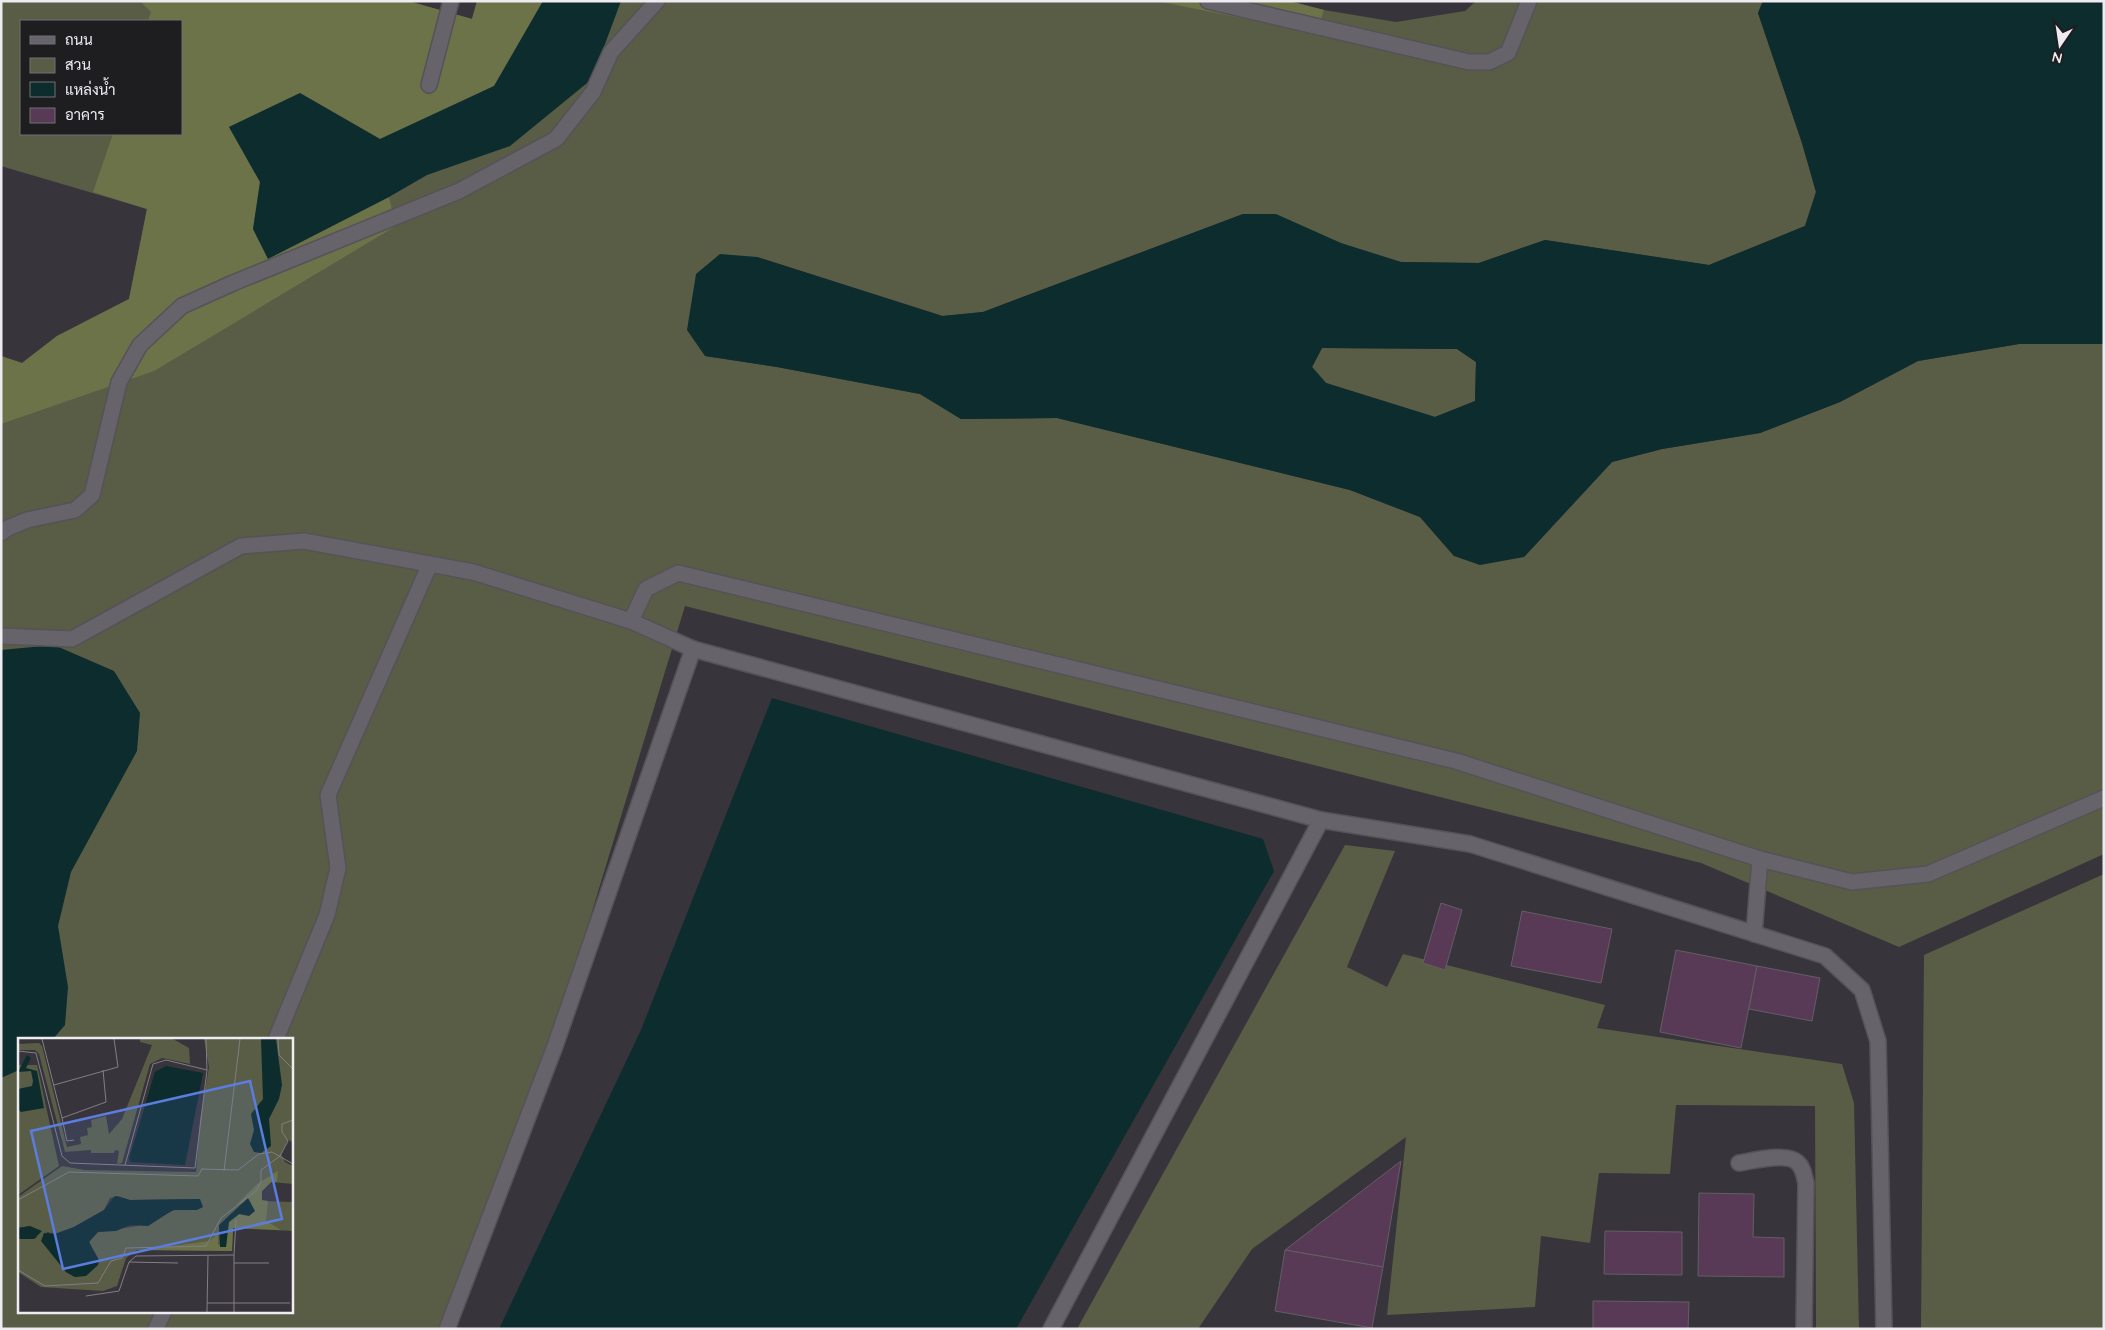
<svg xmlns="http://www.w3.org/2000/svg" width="2105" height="1330" viewBox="0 0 2105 1330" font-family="Quicksand,Sarabun,sans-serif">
  <rect width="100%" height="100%" fill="#38343b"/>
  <g fill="#595d45" fill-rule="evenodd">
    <path d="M1,1h407l64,18 5,-18h812l35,9 72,12 69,-11 11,-10h287l-5,12 44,130 14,49 -11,34 -96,39 -164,-25 -66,23 -78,-1 -158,-48 -260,98 -40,4 -186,-59 -52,99 72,11 143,27 41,25 96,-1 293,72 70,27 34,39 70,1 88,-95 50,-13 98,-16 80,-31 78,-41 101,-17h85v510l-205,93 -198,-84 -1016,-257 -144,473 -102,250h-438v-973l21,7 35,-27 72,-37 18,-90 -146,-43zM21,21h160v113h-160zM19,1039h272v272h-272z"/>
    <path d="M1322,348l135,1 19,13 -1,39 -40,16 -109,-34 -14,-16z"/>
    <path d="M1345,845l50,6 -48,116 40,20 16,-33 202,51 -8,23 245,36 12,39 5,226h-43l-1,-223 -139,-1 -6,69 -71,-1 -9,70 -49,-7 -6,71 -148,8 19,-178 -154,112 -54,80h-121z"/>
    <path d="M2104,874v455h-183l3,-374z"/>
  </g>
  <g fill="#6d7349">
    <path d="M140,1h268l64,18 5,-18h66l-49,85 -114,53 -80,-46 -71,34 31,55 -7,47 15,29 121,-61 7,29 -242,145 -153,53v-68l21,7 35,-27 72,-37 18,-90 -54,-17 20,-58h68v-113h-33l3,-9z"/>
    <path d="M1157,1h132l35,9 -8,23z"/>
  </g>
  <g fill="#0c2c2e" fill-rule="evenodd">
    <path d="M543,1h78l-29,78 -82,67 -83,29 -38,22 -121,62 -15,-30 7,-47 -31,-55 71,-34 80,46 114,-53z"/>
    <path d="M1763,1h341v343h-85l-101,17 -78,41 -80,31 -98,16 -50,13 -88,95 -44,8 -26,-9 -34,-39 -70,-27 -293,-72 -96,1 -41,-25 -143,-27 -72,-11 -18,-26 9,-56 24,-20 37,3 185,59 41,-4 260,-98h33l65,29 60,19 78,1 66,-23 164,25 96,-39 11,-34 -14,-49 -44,-130zM1322,348l135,1 19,13 -1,39 -40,16 -109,-34 -14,-16z"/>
    <path d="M54,645l60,26 26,42 -3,38 -66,121 -13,54 10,61 -3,38 -12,14h-34v31l-18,8v-428z"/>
    <path d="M772,698l491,141 11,32 -258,458h-517l142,-299z"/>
  </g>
  <g fill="#583a57" stroke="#645e64">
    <path d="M1441,903l21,7 -17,60 -22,-7z"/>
    <path d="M1522,911l90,18 -11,54 -90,-17z"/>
    <path d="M1676,950l81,16 -16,82 -81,-16z"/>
    <path d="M1757,966l63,12 -8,43 -63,-12z"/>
    <path d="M1401,1161l-18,106 -98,-17z"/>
    <path d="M1699,1193l55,1 -1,43 31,1v39l-86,-1z"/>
    <path d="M1605,1231l77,1v43l-78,-1z"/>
    <path d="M1285,1250l98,17 -11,61 -97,-17z"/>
    <path d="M1593,1301l96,1 -1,27h-95z"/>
  </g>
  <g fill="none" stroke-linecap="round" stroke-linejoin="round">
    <g stroke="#555258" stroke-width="18">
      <g id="service">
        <path d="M1208,1l261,61h20l19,-9 21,-52"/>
        <path d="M429,85l22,-84"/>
        <path d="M1,533l7,-5 19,-8 48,-10 17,-15 27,-113 21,-37 42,-39 51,-23 226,-92 97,-52 37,-47 18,-40 46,-51"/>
        <path d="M631,621l15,-32 32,-16 778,188 304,98 92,23 76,-8 176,-76"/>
        <path d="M1,636l71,3 169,-93 63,-5 169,31 158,49 62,28"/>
        <path d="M1754,934l6,-75"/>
        <path d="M276,1039l51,-124 11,-47 -10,-73 102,-231"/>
        <path d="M156,1329l8,-18"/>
        <path d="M447,1329l108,-283 138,-397 628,171 -270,509"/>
      </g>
    </g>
    <g stroke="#555258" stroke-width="18">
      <g id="minor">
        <path d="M1321,820l149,24 355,112 37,34 16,51 6,288"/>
        <path d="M1739,1163c13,-2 47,-11 58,-1 6,5 7,13 9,21l-2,146"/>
      </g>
    </g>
    <use href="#service" stroke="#66636a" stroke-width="15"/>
    <use href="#minor" stroke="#66636a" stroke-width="15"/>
  </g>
  <g transform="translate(18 1038)">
    <rect width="275" height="275" fill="#38343b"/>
    <path d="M122,1h33l16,9 1,16 -28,-6 -12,6 -28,99 -5,1 2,-13 -4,-1 -1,3h-23v-3l-26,2 -26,-98 -4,-4h-17v-6l21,-1 3,3 25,101 14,-3 -1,-7 8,-2 -1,-7 5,-1 -1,-7 15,-4 3,18 13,-15 30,-74 -12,-3zM186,1h89v103l-5,-2 -7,14 4,8 8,4v18l-22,-2 -9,9v10l31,1v29l-60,-3 -1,23 -95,-1 -11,8 -9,28 -14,5 -62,-4 -23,-15v-33l19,-1 -7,-12 -12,2v-31l44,-31 23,4 111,2 4,-52 9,-53zM100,158l12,4 70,-1 -3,11 -20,-1 -40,17 -39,6 -9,7 2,8 -16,30 -9,-5 -22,-29 3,-11 8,2 19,-7 30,-17 6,-12zM0,27h19l22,101 -41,29z" fill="#595d45" fill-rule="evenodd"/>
    <path d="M260,133l-1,11h-6l-9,9v9l6,1 -2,20 15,9 -48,-2 -1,23 -88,-1 65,-9 9,-7v11l9,-2 -2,-9 4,-12 22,-16 -1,-5 -14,4 21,-21z" fill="#6d7349"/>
    <path d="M243,1h15l6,46 -3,14 -10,20 2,27 -10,7 -7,-1 -4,-8 4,-14 -3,-16 12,-15zM9,17l4,3 -5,10 11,3 7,37 -23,4 -3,-3v-20l14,-3 1,-5 -2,-10 -13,1zM148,28l37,7 -18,92 -54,-3 -2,-3 26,-87zM97,158l15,4 70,-1 3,8 -6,3h-24l-25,16 -18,-1 -14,6 -18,1 -9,10 10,18 -1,5 -12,11 -11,1 -9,-5 -25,-31 3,-8 11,1 19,-7 30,-17zM230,160l7,13 -6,5 -10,-2 -10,8 -3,25h-6l-1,-22zM12,188l12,5 -8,8h-16v-11z" fill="#0c2c2e"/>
    <path fill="none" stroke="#817e84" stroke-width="1" d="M24,1l20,79 44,-16 -3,-32M188,1l1,31M260,1l1,16 14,14M0,13l18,2 26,103 8,7 125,5 12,-98 -41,-10 -13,4 -28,101M36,47l64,-18 -4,-28M44,80l5,23 7,-1M183,131l37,1 21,-16 13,-2 21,12M206,133l16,-132M0,162l51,-28 129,4 4,-7M216,217l2,-35M111,224l49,1M216,225h35M0,232l27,16 53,-3 13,-22 11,-3 4,-10 80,-2 15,-28 35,-27 5,-9v-12l19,-14 8,-15 -6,-9v-8l11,-4M68,258l33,-5 10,-29 7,-6 98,-1v57M189,265h83M189,274l1,-57"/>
    <path fill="#5c7de0" fill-opacity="0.15" stroke="#5c7de0" stroke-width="2.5" d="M232,43l32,138 -219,50 -32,-138z"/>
    <rect width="275" height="275" fill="none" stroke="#eeecf1" stroke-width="2.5"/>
  </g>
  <rect width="2105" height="1330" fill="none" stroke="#eeecf1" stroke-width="5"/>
  <rect x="20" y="20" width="162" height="115" fill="#1e1d20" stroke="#717074"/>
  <rect x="30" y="36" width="25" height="8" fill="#66636a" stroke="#717074"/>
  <text x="65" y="45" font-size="15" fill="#eeecf1">ถนน</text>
  <rect x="30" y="58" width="25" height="15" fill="#595d45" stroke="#717074"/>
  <text x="65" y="70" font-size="15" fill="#eeecf1">สวน</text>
  <rect x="30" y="82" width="25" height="15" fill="#0c2c2e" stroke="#717074"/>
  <text x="65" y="95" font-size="15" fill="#eeecf1">แหล่งน้ำ</text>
  <rect x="30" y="108" width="25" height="15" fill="#583a57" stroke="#717074"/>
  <text x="65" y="120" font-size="15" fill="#eeecf1">อาคาร</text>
  <g transform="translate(2060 45) rotate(193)" stroke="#1e1d20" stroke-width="4" paint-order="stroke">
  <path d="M0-4L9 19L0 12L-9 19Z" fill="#eeecf1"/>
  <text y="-8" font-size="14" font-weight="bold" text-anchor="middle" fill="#eeecf1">N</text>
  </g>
</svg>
